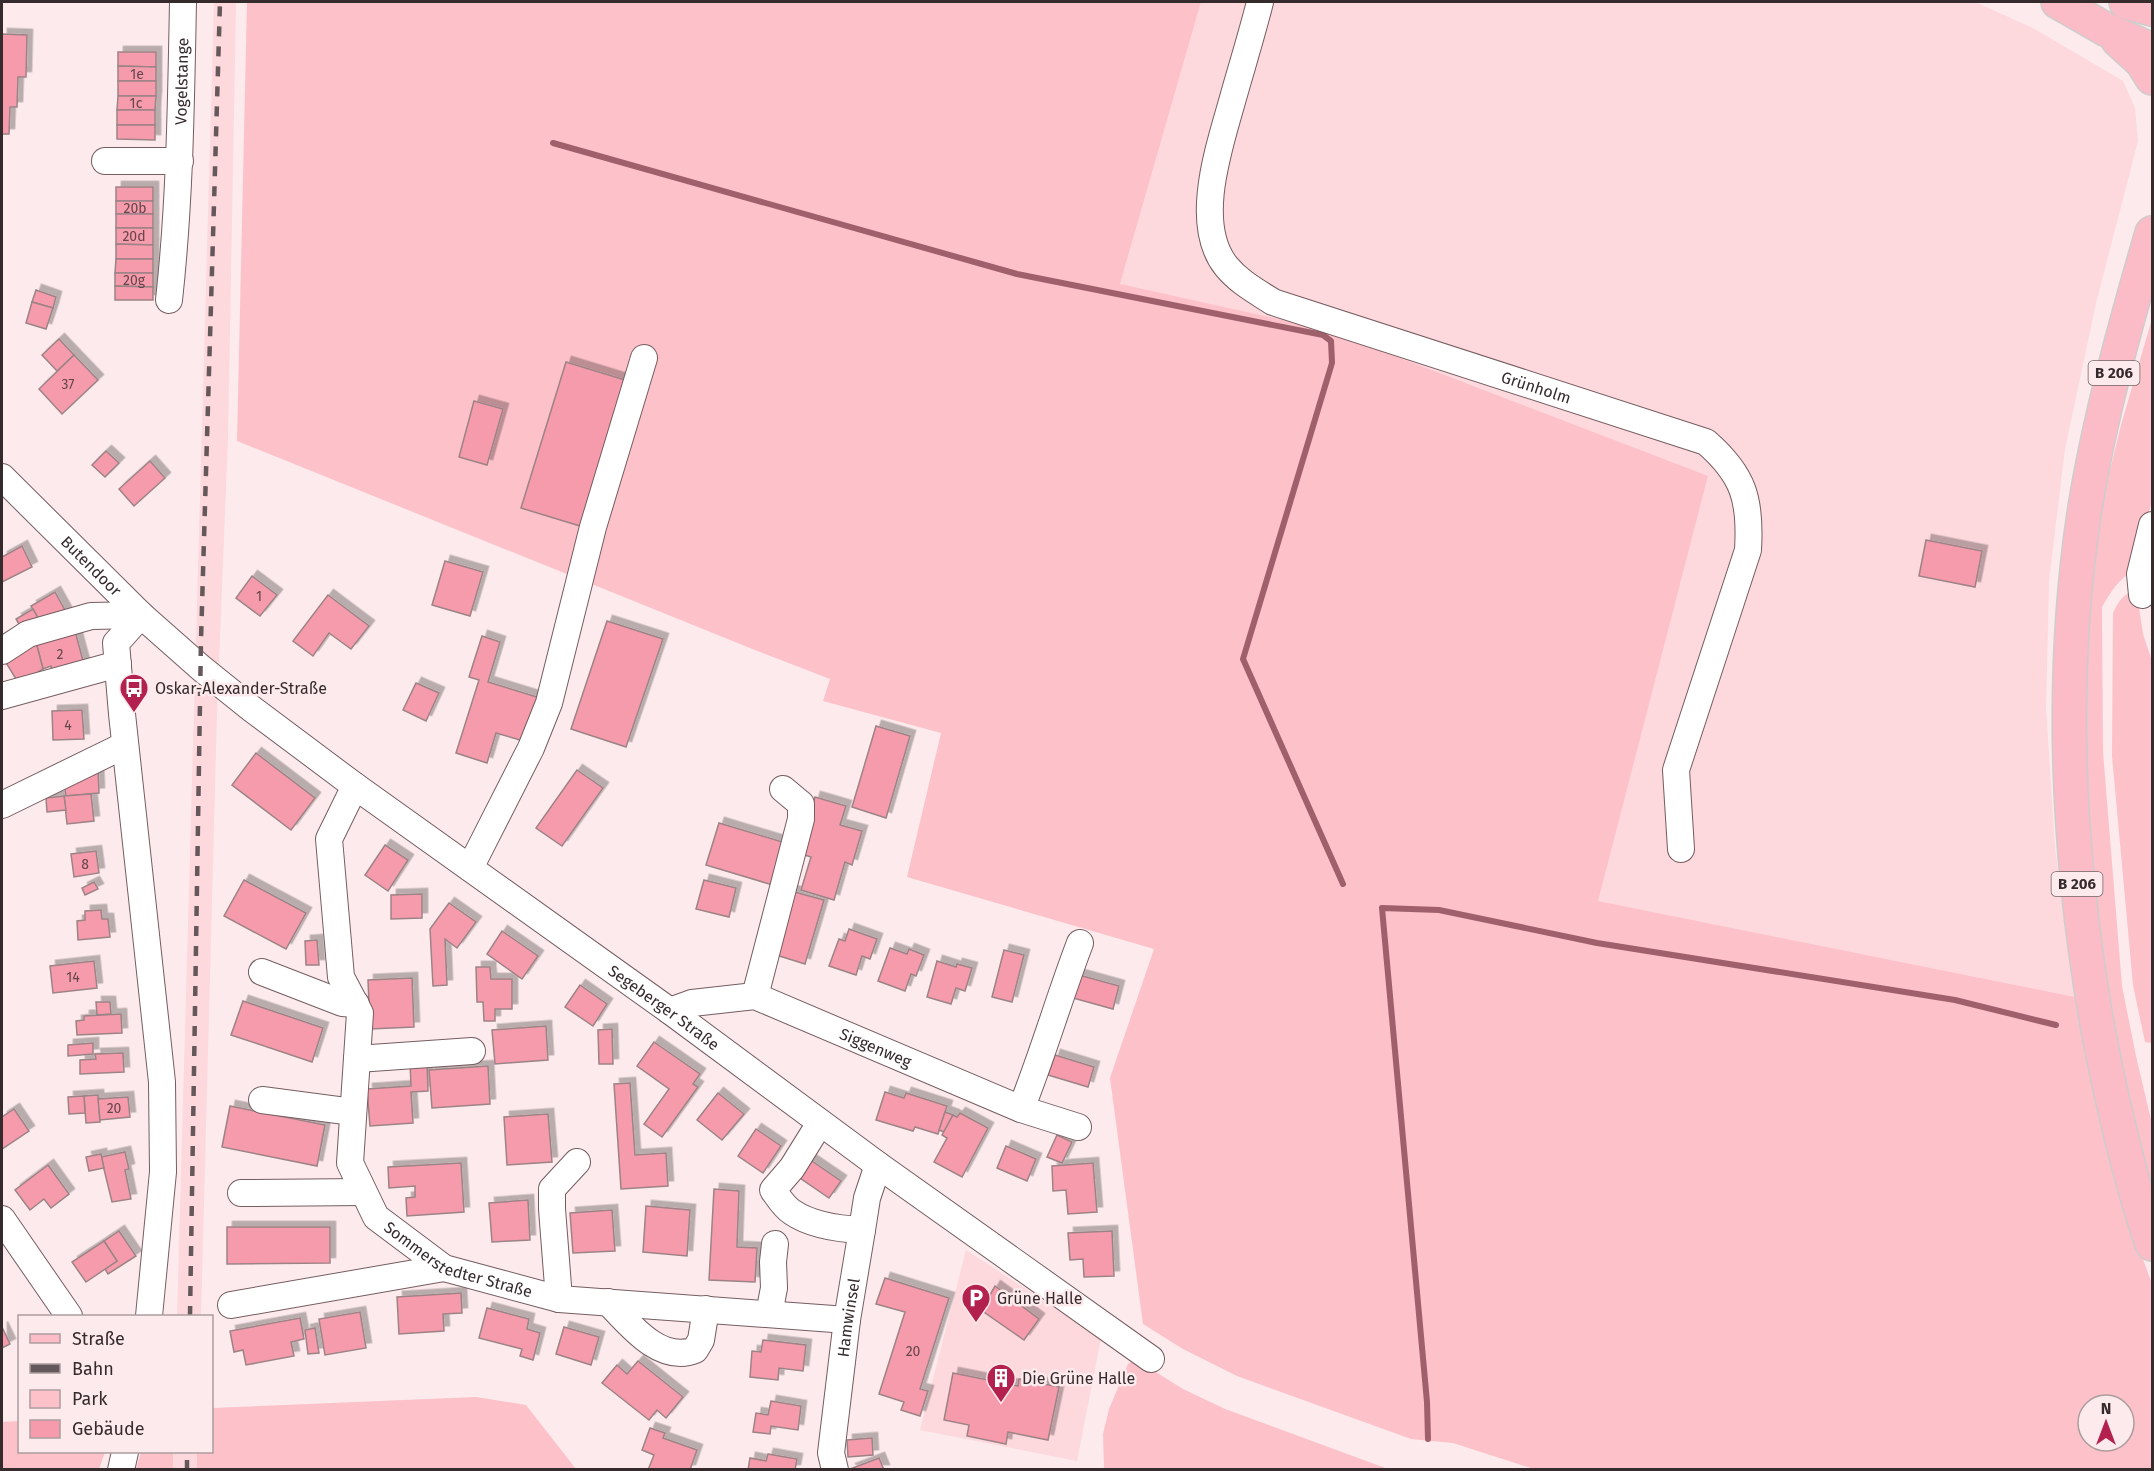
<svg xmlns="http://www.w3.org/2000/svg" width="2154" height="1471" viewBox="0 0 2154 1471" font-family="'Fira Sans',sans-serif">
  <defs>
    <filter id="shadow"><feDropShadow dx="5.5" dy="-5.5" stdDeviation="0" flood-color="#0004"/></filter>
  </defs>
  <rect width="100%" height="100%" fill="#fceaec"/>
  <g fill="#fdd8dd">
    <path d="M214,2h22l-8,435 -11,275 -16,604h-24z"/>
    <path d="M1201,2h774l58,26 90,53 12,27 3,33 -42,162 -31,146 -16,131 -3,128 9,139 20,150 -478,-96 111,-425 -588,-192z"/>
    <path d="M966,1250l135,88 -24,123 -157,-31z"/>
    <path d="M173,1452h24v17l-24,1z"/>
  </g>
  <g fill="#fdc1c9" fill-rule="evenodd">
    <path d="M247,2h954l-81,282 207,46 381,146 -110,425 477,96 23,108 31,116 23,63v185h-618l-81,-26 -42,-4 -174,-63 -54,-27 -40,-25 -33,-246 44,-129 -247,-72 34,-144 -118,-32 7,-22 -80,-31 -513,-207zM2088,1405h36v36h-36z"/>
    <path d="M2152,319v181l-17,69c-16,10 -24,22 -33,38l1,145 19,234 14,70 16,68v66l-33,-132 -13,-71 -17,-151 -5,-122v-96l15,-103 22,-90z"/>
    <path d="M2134,590l3,4 6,40 9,27v382l-7,-1 -12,-57 -21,-229 1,-143c5,-11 10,-18 21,-23z"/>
    <path d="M1133,1361h5l45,28 42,20 163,60h-284l-1,-35 6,-25 19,-45z"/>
    <path d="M476,1397l50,8 50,64h-379v-17h15v-44z"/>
    <path d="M19,1421l1,31h85l-6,17h-97v-47z"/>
    <path d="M141,1452h32v17h-37z"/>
  </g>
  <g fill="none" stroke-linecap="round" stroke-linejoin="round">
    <g stroke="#9f5f6b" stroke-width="6">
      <path d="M553,143l464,131 306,61 8,6 1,22 -89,296 100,225"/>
      <path d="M1428,1439l-1,-37 -45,-494 57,2 158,33 358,57 101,25"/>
    </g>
  </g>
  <g fill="#f69bab" stroke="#9d8386" stroke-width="1.5" filter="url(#shadow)">
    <path d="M2,34l25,1 -1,42h-8l-1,30h-7l-1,27h-7z"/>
    <path d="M118,52h38v15l-38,-1z"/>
    <path d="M118,66l38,1v14h-38z"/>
    <rect x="118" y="81" width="38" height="15"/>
    <path d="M118,96h38l-1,14h-38z"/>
    <rect x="117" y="110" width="38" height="15"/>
    <path d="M117,125h38v15l-38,-1z"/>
    <rect x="116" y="187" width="37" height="14"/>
    <rect x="116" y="201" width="37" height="13"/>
    <rect x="116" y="214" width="37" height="14"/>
    <path d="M116,228h37v17l-37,-1z"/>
    <path d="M116,244l37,1v14h-37z"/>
    <path d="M116,259h37v14h-38z"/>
    <path d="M115,273h38v14l-38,-1z"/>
    <path d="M115,286l38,1v13h-38z"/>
    <path d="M36,290l20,7 -3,11 -21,-6z"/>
    <path d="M32,302l21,6 -7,21 -20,-6z"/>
    <path d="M59,339l15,16 -17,16 -15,-16z"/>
    <path d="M74,355l24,25 -36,34 -23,-25z"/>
    <path d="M566,362l59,18 -45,146 -59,-18z"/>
    <path d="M474,401l29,8 -16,56 -28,-8z"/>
    <path d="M106,451l13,12 -14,14 -13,-12z"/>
    <path d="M150,461l15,17 -31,28 -15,-17z"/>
    <path d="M1926,540l56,11 -7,36 -56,-11z"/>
    <path d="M22,546l10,21 -30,15v-25z"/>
    <path d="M445,561l38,11 -13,44 -38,-11z"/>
    <path d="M252,576l25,19 -17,21 -24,-18z"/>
    <path d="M55,592l11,20 -24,14 -11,-20z"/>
    <path d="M328,595l41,31 -18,23 -22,-16 -16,23 -20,-15z"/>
    <path d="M33,609l7,12 -17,10 -7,-12z"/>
    <path d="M607,621l56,18 -37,108 -55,-18z"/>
    <path d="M75,631l10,37 -32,8 -2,-10 -8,3 -7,-27z"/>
    <path d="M482,636l18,6 -12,40 52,16 -13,44 -31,-9 -9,30 -31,-10 23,-73 -10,-3z"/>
    <path d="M36,642l7,27 -24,15 -14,-23z"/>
    <path d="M416,683l23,10 -13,28 -23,-11z"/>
    <path d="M82,710l2,29 -31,1 -1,-29z"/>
    <path d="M876,726l34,10 -24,82 -34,-11z"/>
    <path d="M256,753l59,45 -24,32 -59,-45z"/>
    <path d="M98,769l1,24 -33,3 -2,-13z"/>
    <path d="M577,770l26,18 -41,58 -26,-18z"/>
    <path d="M91,794l3,27 -27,3 -3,-28z"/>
    <path d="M64,796l2,14 -19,2 -1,-14z"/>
    <path d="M815,797l31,9 -6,19 22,6 -10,34 -7,-3 -11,38 -33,-10 10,-33 -13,-4z"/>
    <path d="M719,823l70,21 -13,42 -70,-21z"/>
    <path d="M385,845l23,15 -20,31 -23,-16z"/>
    <path d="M96,851l3,22 -25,4 -3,-23z"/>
    <path d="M244,880l62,33 -20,36 -62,-33z"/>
    <path d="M704,880l32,8 -7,29 -33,-8z"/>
    <path d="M94,882l4,7 -13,6 -3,-7z"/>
    <path d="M791,891l33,9 -19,64 -32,-10z"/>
    <path d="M422,894v24l-31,1v-24z"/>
    <path d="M449,903l27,19 -19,26 -12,-9 2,46 -14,1 -3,-57z"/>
    <path d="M101,910l1,9h6l2,18 -32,3 -1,-19 8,-1v-9z"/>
    <path d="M849,929l28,10 -7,20 -8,-3 -6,19 -27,-9 10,-27 6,2z"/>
    <path d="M502,931l36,25 -16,23 -35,-25z"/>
    <path d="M317,940l2,25h-13l-1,-24z"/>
    <path d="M890,948l17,6 2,-5 15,6 -8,21 -5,-2 -6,17 -27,-10z"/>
    <path d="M1004,950l20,5 -12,47 -20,-5z"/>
    <path d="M94,961l3,27 -44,5 -3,-27z"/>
    <path d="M937,961l19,6 1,-3 15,4 -7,23 -9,-3 -5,16 -24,-7z"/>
    <path d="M476,967h14l1,12h21v30h-17v12h-11l-1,-19h-6z"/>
    <path d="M1079,975l40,11 -6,23 -40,-11z"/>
    <path d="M412,978l2,49 -44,2 -2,-49z"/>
    <path d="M580,985l27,19 -14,22 -28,-19z"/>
    <path d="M243,1001l80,27 -11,34 -81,-27z"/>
    <path d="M96,1002h14l1,12 -14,1z"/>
    <path d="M121,1014l1,19 -45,2 -1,-14 8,-1v-4z"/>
    <path d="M546,1026l2,34 -53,4 -3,-34z"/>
    <path d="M612,1029l1,35h-14l-1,-34z"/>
    <path d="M654,1042l46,32 -7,10 5,3 -36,50 -18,-13 25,-35 -32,-23z"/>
    <path d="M93,1043v11l-25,2v-11z"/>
    <path d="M123,1053l1,19 -44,2v-14l16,-1 -1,-5z"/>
    <path d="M1055,1055l39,12 -6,20 -40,-12z"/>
    <path d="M427,1062l1,29 -17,1 2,31 -43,3 -3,-37 44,-3 -1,-23z"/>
    <path d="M488,1066l2,38 -58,4 -3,-38z"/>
    <path d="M630,1083l5,72 31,-2 2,33 -47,3 -7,-105z"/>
    <path d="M885,1092l19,6 2,-5 41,13 -9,28 -23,-7 -2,4 -37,-11z"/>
    <path d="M718,1093l26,21 -22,26 -25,-20z"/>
    <path d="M98,1095l2,27 -14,1 -2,-27z"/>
    <path d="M84,1096l1,17 -16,1 -1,-17z"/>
    <path d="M128,1097l2,20 -30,3 -2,-21z"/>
    <path d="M230,1106l95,19 -8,41 -95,-19z"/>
    <path d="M14,1109l15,22 -27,18v-32z"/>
    <path d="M945,1112l8,3 -9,17 -5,-2z"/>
    <path d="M960,1113l28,15 -26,49 -28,-15 13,-24 -5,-3 11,-20 4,2z"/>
    <path d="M548,1114l4,48 -45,3 -3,-48z"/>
    <path d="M756,1129l25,17 -18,27 -25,-17z"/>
    <path d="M1057,1135l15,7 -10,21 -15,-6z"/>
    <path d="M1006,1146l30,13 -9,22 -30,-13z"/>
    <path d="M125,1152l4,17 -4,1 6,29 -19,3 -11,-45z"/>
    <path d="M101,1154l3,14 -15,3 -3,-14z"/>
    <path d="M809,1159l32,22 -12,17 -32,-22z"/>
    <path d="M461,1163l3,49 -57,4 -1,-18 9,-1v-11l-26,2 -1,-21z"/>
    <path d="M1093,1163l4,49 -29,2 -2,-24 -13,1 -1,-25z"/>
    <path d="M48,1165l21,29 -18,14 -7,-9 -14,11 -15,-20z"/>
    <path d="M714,1189l25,2 -2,56 20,1 -2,34 -46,-2z"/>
    <path d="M528,1200l2,40 -38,2 -3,-39z"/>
    <path d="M646,1206l44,4 -3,46 -44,-4z"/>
    <path d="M612,1210l3,41 -42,2 -3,-40z"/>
    <path d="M227,1227h103v36l-103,1z"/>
    <path d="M119,1231l17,25 -28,18 -3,-5 12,-8 -13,-20z"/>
    <path d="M1112,1231l2,45 -30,1 -1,-18 -13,1 -2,-27z"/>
    <path d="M104,1241l13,20 -31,21 -14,-20z"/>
    <path d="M885,1278l64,20 -29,91 8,2 -8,25 -19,-6 3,-8 -25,-8 26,-82 -29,-8z"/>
    <path d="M995,1286l44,33 -15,21 -43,-30z"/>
    <path d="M461,1293l1,20 -19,1 1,17 -45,3 -2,-37z"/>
    <path d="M487,1308l42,11 -2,10 13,4 -7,27 -13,-4 2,-7 -43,-11z"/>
    <path d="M360,1312l6,36 -41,7 -6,-36z"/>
    <path d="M300,1318l4,21 -13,3 3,14 -48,9 -3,-15 -9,2 -4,-21z"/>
    <path d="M2,1327l8,17 -8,4z"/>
    <path d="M564,1327l35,10 -8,28 -35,-11z"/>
    <path d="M315,1328l4,25 -11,1 -3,-24z"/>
    <path d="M763,1340l43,5 -3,26 -24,-3 -1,12 -28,-3 2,-26 9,1z"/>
    <path d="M638,1361l45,36 -17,21 -9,-8 -8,10 -47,-37 15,-18 10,9z"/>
    <path d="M953,1373l65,13 1,-7 40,8 -11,53 -40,-8 -2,12 -39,-8 2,-11 -25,-5z"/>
    <path d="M771,1401l30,5 -3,24 -27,-4 -1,8 -17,-2 3,-19 12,2z"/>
    <path d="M650,1428l15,5 -2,5 34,12 -7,20h-42l6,-15 -12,-5z"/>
    <path d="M872,1438l1,17 -25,2 -1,-17z"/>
    <path d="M768,1454l29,5 -2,11h-47l2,-12 16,3z"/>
    <path d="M879,1458l5,12h-33l-1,-1z"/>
  </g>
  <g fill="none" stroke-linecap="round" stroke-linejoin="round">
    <g stroke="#755d60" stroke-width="28">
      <g id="minor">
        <path id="s1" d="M1260,2c-8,32 -18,64 -27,96 -13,47 -41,125 -7,168 13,16 30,25 47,36l433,140c38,33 45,58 42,108l-72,220 5,79"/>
        <path d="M105,161h75"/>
        <path id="s2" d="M169,300c11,-99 12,-199 14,-298"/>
        <path id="s3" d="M2,477l139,138 60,53 51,41 103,77 315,225 208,154 273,194"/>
        <path d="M2142,595l-2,-21 12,-49"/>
        <path d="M141,615l-25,28 6,71 40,368 1,90 -14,144"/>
        <path d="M2,651l26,-17 63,-18 50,-1"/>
        <path d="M2,696l116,-32"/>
        <path id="s4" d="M355,786l-26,53 12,138 19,36 -10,150 26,54 68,51 115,31 288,21"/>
        <path d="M2,805l123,-60"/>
        <path d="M470,868l61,-120 18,-45 44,-176 51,-169"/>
        <path d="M262,972l80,31 14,1"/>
        <path d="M755,996l46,-177v-15l-18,-15"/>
        <path id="s5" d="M670,1011l22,-8 63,-7 266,113 57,18"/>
        <path d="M357,1059l115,-8"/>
        <path d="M262,1100l91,12"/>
        <path d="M1021,1109c22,-55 38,-111 59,-166"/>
        <path d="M820,1123l-28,45 -19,22c5,7 11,17 19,22 19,13 47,17 70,18"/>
        <path d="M241,1193l122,-1"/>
        <path d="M2,1219l67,97"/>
        <path d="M559,1299l-7,-90v-20l25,-27"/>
        <path d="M608,1302c21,22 52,62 87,48l6,-10 5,-31"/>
        <path d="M231,1305l213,-37"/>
        <path d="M769,1314l5,-26 -1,-26 2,-18"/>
        <path d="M121,1470l4,-18"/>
        <path id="s6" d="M835,1470l-4,-17 16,-133 15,-90 5,-32 11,-33"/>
      </g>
    </g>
    <g stroke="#cfcccc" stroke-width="36">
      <g id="major">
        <path d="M2058,2l47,27 47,21"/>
        <path d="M2126,2l26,7"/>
        <path d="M2118,40l24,22 10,16"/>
        <path d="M2152,233c-27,93 -53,186 -68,281 -25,169 -16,343 13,510 14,74 31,149 55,220"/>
      </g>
    </g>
    <use href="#minor" stroke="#fff" stroke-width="26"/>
    <use href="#major" stroke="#fbbcc7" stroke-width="33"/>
    <g stroke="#65585a" stroke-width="4.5" stroke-dasharray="10 10" stroke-linecap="butt">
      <path d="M190,1316l11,-676 19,-638"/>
      <path d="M187,1470v-18"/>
    </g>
  </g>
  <defs>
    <g id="bus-pin" transform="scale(1.5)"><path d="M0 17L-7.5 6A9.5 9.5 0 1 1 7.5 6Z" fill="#b3224f" stroke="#fceaec"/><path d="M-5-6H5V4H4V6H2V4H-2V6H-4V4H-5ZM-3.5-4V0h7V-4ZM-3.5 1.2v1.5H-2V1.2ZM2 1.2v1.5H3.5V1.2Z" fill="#fff"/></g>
    <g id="parking-pin" transform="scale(1.5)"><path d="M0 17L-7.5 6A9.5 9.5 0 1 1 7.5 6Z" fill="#b3224f" stroke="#fceaec"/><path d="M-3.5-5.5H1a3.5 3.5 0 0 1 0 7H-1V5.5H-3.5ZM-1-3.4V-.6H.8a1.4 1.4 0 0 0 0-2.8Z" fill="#fff"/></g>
    <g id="building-pin" transform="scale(1.5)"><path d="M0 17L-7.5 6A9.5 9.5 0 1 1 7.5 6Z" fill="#b3224f" stroke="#fceaec"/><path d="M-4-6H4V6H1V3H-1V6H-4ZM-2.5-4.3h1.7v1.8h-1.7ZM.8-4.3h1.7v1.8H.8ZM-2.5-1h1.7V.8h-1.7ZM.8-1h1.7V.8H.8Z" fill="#fff"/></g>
  </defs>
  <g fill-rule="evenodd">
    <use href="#bus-pin" x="134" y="688"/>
    <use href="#parking-pin" x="976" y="1298"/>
    <use href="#building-pin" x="1001" y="1378"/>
  </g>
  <g text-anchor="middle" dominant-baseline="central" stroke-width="5" stroke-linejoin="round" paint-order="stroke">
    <g font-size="14" fill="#65464c">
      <text x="137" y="74">1e</text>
      <text x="136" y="103">1c</text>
      <text x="135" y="208">20b</text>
      <text x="134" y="236">20d</text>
      <text x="134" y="280">20g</text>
      <text x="68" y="384">37</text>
      <text x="259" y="596">1</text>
      <text x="60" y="654">2</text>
      <text x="68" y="725">4</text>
      <text x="85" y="864">8</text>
      <text x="73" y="977">14</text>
      <text x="114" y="1108">20</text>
      <text x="913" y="1351">20</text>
    </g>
    <g fill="#fceaec" stroke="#716466" stroke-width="1.5">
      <rect x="2088.5" y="361" width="51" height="24" rx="4.5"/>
      <rect x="2051.5" y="872" width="51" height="24" rx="4.5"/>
    </g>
    <g font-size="15" font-weight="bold" fill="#352a2c">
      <text x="2114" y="373">B 206</text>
      <text x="2077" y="884">B 206</text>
    </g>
    <g font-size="16" fill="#352a2c" stroke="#fceaec">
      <text stroke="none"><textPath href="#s2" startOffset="219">Vogelstange</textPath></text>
      <text stroke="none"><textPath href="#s1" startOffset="610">Grünholm</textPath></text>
      <text stroke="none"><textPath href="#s3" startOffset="126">Butendoor</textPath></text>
      <text stroke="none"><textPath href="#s3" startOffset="850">Segeberger Straße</textPath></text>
      <text stroke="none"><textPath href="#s5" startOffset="218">Siggenweg</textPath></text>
      <text stroke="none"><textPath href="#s4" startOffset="543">Sommerstedter Straße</textPath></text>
      <text stroke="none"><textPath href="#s6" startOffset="154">Hamwinsel</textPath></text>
    </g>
    <g font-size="16" fill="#352a2c" stroke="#fceaec" text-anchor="start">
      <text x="155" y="688">Oskar-Alexander-Straße</text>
      <text x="997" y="1298">Grüne Halle</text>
      <text x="1022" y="1378">Die Grüne Halle</text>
    </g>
  </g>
  <rect width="2154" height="1471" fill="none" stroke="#352a2c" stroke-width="6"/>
  <rect x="18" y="1315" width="195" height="138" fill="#fceaec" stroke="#ac9d9f" stroke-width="1.5"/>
  <rect x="30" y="1334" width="30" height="9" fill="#fbbcc7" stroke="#ac9d9f" stroke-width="1.5"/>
  <text x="72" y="1345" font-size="18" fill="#352a2c">Straße</text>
  <rect x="30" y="1364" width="30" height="9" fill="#65585a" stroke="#ac9d9f" stroke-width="1.5"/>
  <text x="72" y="1375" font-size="18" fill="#352a2c">Bahn</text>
  <rect x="30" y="1390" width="30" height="18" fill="#fdc1c9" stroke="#ac9d9f" stroke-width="1.5"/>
  <text x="72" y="1405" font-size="18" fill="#352a2c">Park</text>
  <rect x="30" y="1420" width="30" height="18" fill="#f69bab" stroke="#ac9d9f" stroke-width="1.5"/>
  <text x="72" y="1435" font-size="18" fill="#352a2c">Gebäude</text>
  <g transform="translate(2106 1423)"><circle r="28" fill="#fceaec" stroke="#ac9d9f" stroke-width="1.5"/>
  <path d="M0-4.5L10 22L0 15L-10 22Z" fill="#b3224f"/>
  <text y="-9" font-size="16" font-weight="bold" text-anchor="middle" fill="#352a2c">N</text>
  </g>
</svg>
